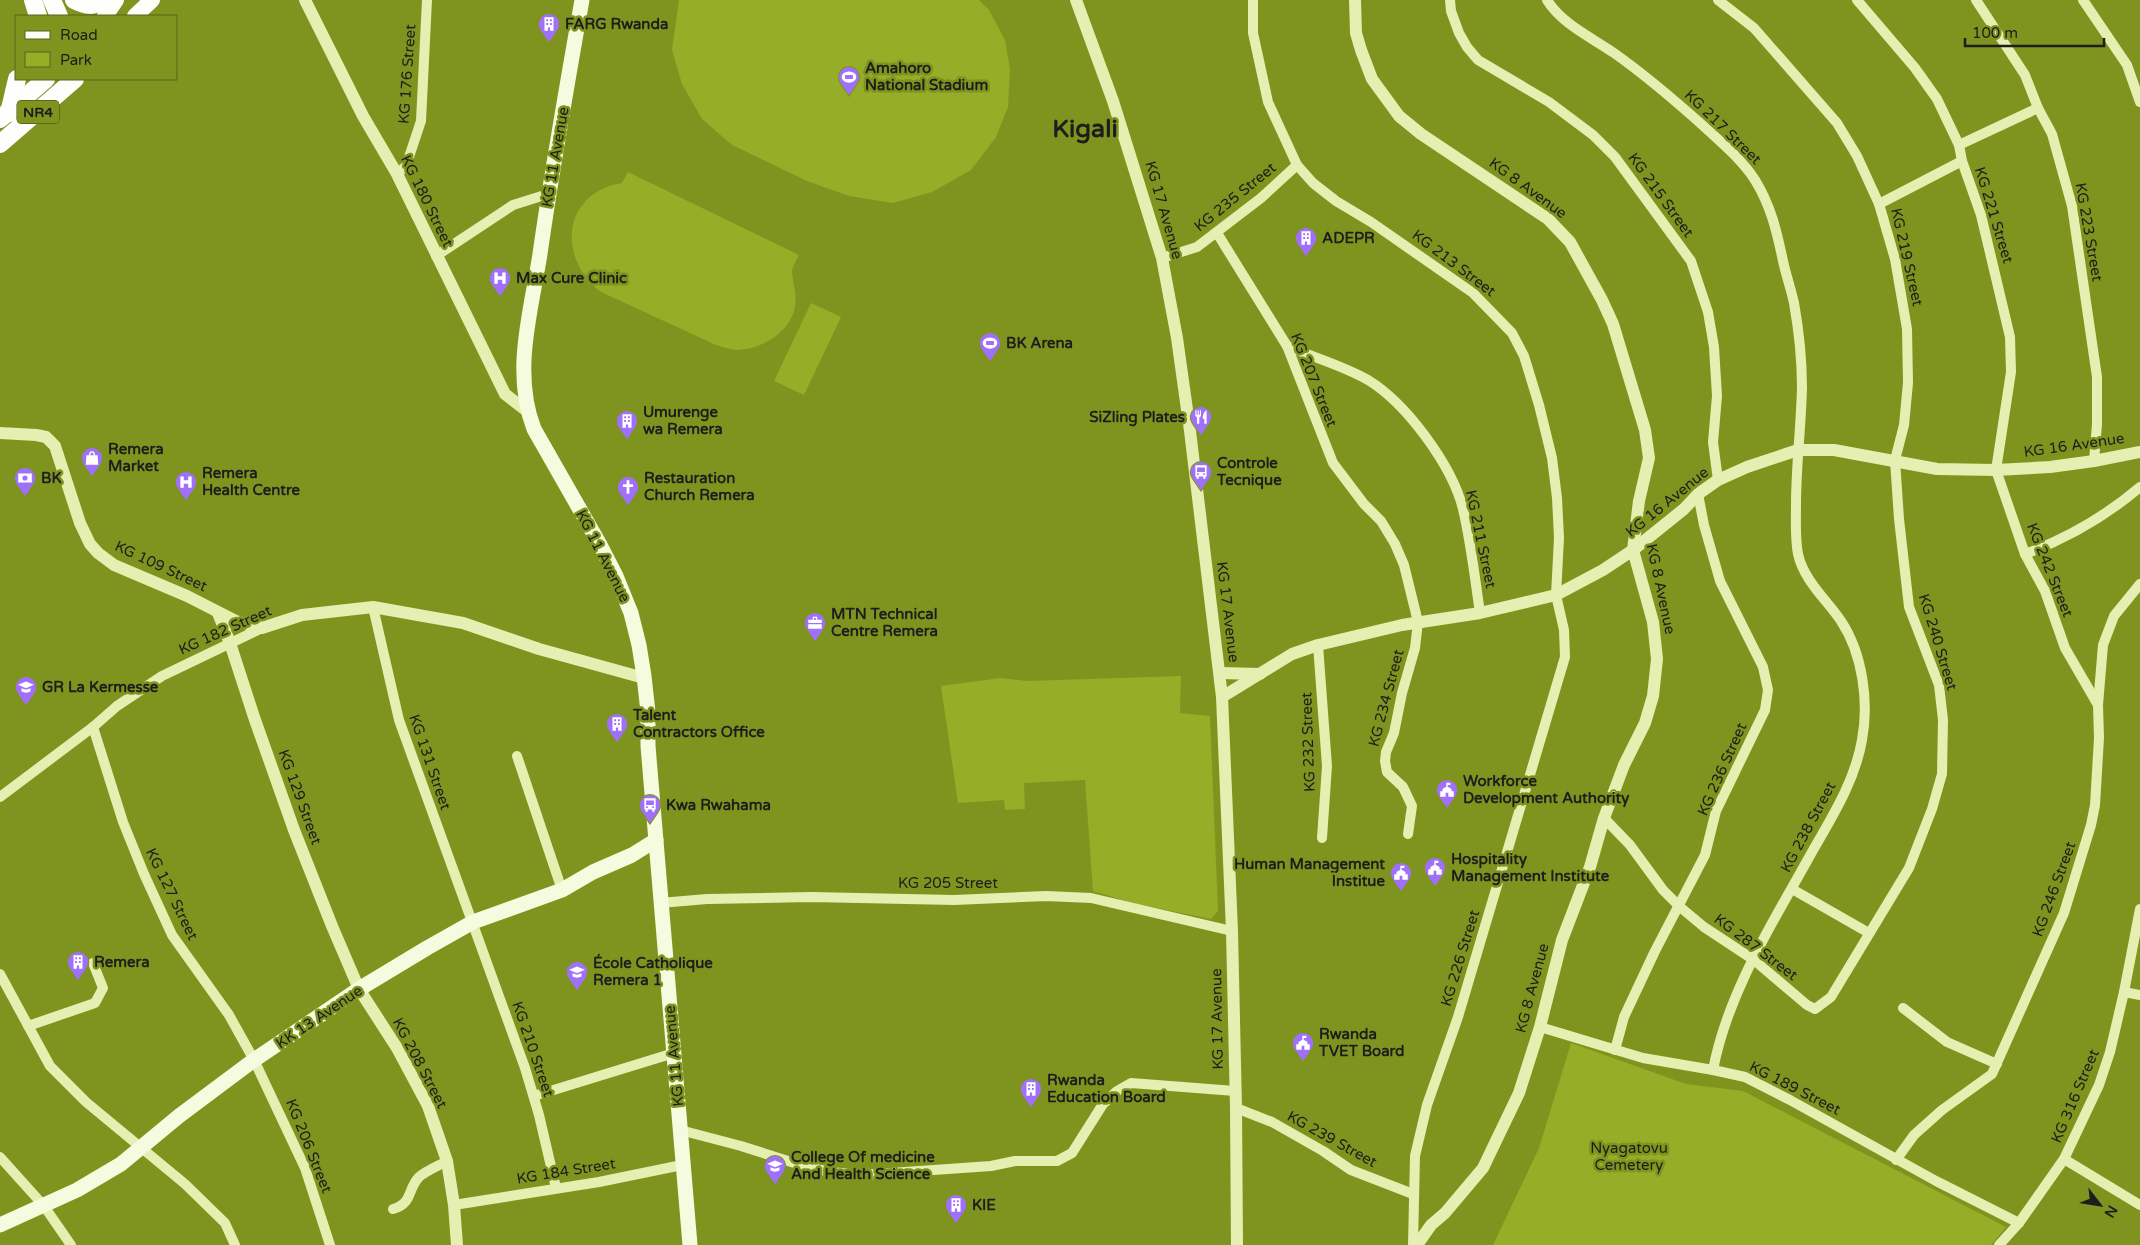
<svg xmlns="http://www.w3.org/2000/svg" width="2140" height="1245" viewBox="0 0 2140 1245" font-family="'Varela Round',sans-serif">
  <rect width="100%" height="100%" fill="#7e941e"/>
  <g fill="#95ad27">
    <path d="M679,0h300l10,10 16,30 5,29 -2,38 -12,30 -25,33 -39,22 -39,11 -44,-7 -42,-15 -75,-36 -30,-26 -20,-35 -10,-34z"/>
    <path d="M628,172l171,83c-2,4 -7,12 -7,17 1,13 5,20 3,34 -4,26 -33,43 -57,44 -7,0 -15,-3 -22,-5l-115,-53c-45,-34 -38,-100 21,-109z"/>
    <path d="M811,303l30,14 -37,78 -30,-14z"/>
    <path d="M1181,676l-1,37 30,3 8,195 -7,8 -79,-16 -39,-12 -8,-111 -61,3 1,26 -20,1 -1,-10 -46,3 -17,-117 60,-8 26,3z"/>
    <path d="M1571,1043l115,41 57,7 263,136 -15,18h-498l46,-97z"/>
  </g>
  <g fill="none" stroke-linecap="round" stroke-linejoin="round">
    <g stroke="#e4efb1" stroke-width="10">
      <path d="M1253,0v33l15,69 29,63 16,18 23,18 35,21 102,71 39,40 12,23 15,49 13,53 5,40 2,40 -3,57 8,35 1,27 -107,360 -31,88 -12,51 -2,89"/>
      <path d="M1450,0l1,11 8,22 8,14 11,13 71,42 44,33 22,22 76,104 17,51 6,35 3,49 -4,46 5,38"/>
      <path d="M1547,0c15,24 44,37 67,53 34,24 64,50 95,78 16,15 34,30 46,49 16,26 22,52 28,81 3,14 8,28 11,42 5,28 8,57 8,85 -1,39 -6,78 -6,117 0,16 -1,34 2,49 6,27 29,46 43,67 22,33 28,82 21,119 -7,41 -30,77 -50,112 -38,69 -84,139 -99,218"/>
      <path d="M1857,0l58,68 22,31 22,46 3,16 19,54 29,122 1,35 -15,98 29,84 20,37 20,57 33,57"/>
      <path d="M1976,0l49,75 13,33 14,26 20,72 25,171v47l-3,37"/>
      <path d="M2083,0l44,65 13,37"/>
      <path d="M1959,145l79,-37"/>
      <path d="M397,174l9,-8 15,-45 6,-121"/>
      <path d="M1879,204l83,-43"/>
      <path d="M1217,233l70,113 46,117 31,41 17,17 14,23 9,21 14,57 -3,26 -13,45 -8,40 -8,19 -1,9 2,11 16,15 9,19 -4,28"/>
      <path d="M436,256l77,-51 35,-11"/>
      <path d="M1162,258l35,-11 64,-49 36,-33"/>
      <path d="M1287,346c25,11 57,20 81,34 38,23 84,85 95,129 8,34 12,70 17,104"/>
      <path d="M2025,554c43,-16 81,-38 115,-67"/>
      <path d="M373,607l26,113 126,348 14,47 17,73"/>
      <path d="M1318,645l9,121 -5,72"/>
      <path d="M93,727l30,95 21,52 28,61 57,80 25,45 51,108 25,77"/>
      <path d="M517,756l45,134"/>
      <path d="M0,797l93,-70 24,-21 45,-30 100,-48"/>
      <path d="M1604,818l26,27 33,45 17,17 24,20 50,33 53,45 8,4 16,-12 78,-129 23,-59 10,-35 1,-54 -4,-35 -30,-78 -10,-88 -4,-59 9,-35 4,-42 -1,-54 -12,-70 -16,-55 -22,-48 -20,-33 -83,-95 -36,-28"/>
      <path d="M1792,889l77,44"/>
      <path d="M660,903l47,-4 104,-2 143,3 92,-4 45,2 141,33"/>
      <path d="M0,974l50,92 36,36 99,82 40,39 10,22"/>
      <path d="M2124,992l16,3"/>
      <path d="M1903,1008l44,34 50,22"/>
      <path d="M28,1026l67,-23 8,-15 -10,-25"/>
      <path d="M1540,1027l103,31 70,12 32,7 45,23 146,81 83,42"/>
      <path d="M1615,1050l9,-33 31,-66 50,-96 11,-44 49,-101 3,-20 -5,-23 -43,-86 -16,-56 -6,-31"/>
      <path d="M534,1096l140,-43"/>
      <path d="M1236,1108l36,14 51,29 28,19 62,24"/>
      <path d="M680,1130l61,16 66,21 23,5 32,3 129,-9 24,-5h42l15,-8 31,-49 14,-13 14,-8 104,8"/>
      <path d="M0,1157l44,49 27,39"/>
      <path d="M2064,1159l76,46"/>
      <path d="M1896,1160l18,-25 28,-25 50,-36 72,-161 27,-88 4,-20 4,-67 -1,-33 5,-60 11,-29 26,-32"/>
      <path d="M454,1205l145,-23 83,-17"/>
      <path d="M393,1209c20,-6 14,-19 26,-32 8,-7 19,-11 28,-16"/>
      <path d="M1999,1245l20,-22 45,-64 35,-74 11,-33 14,-60 16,-83"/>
    </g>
    <g stroke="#e4efb1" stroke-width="12">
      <path d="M305,0l58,116 34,58 108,220 22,17"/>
      <path d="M1076,0l37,101 49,157 15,80 13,93 32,266 10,234 4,177 1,137"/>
      <path d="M1355,0l1,33 5,17 11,29 27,37 22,18 127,85 22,23 32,58 11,24 32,106 4,28 -10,43 -6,49 20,72 4,37 -4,37 -8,27 -21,42 -20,53 -14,49 -28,73 -22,87 -21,66 -36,75 -38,45 -14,12 -14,20"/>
      <path d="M0,433l36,2 10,2 9,9 25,77 10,21 8,9 16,12 73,31 49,25 26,7 40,-13 71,-8 90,16 76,26 105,29"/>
      <path d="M218,613l12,30 24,74 40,113 38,96 27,63 38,59 31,58 19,55 7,44 3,40"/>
      <path d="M1220,673l40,1"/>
      <path d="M1222,697l70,-43 26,-9 84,-20 78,-12 76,-18 47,-25 30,-20 51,-41 14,-15 20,-14 29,-13 51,-17h36l103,19 59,1 54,-3 44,-6 46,-9"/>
    </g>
    <g stroke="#f5fbde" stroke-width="15">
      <path d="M582,0c-15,85 -30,169 -42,254 -9,58 -28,118 -6,175l65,114 17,33 15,37 8,32 5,31 4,36v34l42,499"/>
      <path d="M0,1225l77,-35 44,-26 58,-48 75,-56 105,-71 68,-41 46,-26 89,-32 31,-18 39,-17 24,-15"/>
    </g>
    <g stroke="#fdfff8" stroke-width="16">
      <path d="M105,16l11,-16"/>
      <path d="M135,16l17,-16"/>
    </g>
    <g stroke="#fefffc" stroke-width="18">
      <path d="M33,0l5,16"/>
      <path d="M52,0l7,16"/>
      <path d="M74,0c12,6 19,7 31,0"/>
      <path d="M9,113l8,-34"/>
      <path d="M0,119l46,-40"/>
      <path d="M0,144l75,-65"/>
    </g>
  </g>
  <defs>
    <g id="building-pin" transform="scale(1.125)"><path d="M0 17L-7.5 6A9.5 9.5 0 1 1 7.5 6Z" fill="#a070fd" stroke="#7e941e"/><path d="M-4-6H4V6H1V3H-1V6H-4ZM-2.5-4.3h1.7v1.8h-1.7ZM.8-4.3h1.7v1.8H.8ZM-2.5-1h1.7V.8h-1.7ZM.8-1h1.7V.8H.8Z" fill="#fff"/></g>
    <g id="stadium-pin" transform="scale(1.125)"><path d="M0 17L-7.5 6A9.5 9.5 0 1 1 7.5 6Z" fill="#a070fd" stroke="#7e941e"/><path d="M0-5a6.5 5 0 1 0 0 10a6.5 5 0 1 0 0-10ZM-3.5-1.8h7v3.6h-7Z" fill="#fff"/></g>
    <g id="hospital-pin" transform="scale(1.125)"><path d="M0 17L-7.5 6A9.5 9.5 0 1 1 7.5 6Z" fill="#a070fd" stroke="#7e941e"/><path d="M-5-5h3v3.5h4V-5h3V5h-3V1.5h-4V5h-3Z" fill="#fff"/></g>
    <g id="restaurant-pin" transform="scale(1.125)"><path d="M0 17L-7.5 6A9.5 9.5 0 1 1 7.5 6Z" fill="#a070fd" stroke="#7e941e"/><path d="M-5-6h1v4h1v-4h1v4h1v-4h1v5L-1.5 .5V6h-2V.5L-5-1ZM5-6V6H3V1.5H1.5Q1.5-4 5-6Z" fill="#fff"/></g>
    <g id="shop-pin" transform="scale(1.125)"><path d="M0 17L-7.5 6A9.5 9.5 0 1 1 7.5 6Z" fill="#a070fd" stroke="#7e941e"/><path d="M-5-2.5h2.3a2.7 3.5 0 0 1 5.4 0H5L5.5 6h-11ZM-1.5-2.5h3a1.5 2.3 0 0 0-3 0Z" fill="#fff"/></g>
    <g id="bus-pin" transform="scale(1.125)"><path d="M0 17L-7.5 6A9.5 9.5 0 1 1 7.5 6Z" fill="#a070fd" stroke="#7e941e"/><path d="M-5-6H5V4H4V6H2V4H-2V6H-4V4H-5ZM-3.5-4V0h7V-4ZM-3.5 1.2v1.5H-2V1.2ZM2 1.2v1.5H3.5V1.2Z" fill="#fff"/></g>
    <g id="bank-pin" transform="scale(1.125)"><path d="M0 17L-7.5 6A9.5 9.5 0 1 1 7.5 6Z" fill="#a070fd" stroke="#7e941e"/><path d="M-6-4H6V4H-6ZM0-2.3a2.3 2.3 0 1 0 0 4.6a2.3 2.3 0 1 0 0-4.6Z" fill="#fff"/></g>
    <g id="church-pin" transform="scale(1.125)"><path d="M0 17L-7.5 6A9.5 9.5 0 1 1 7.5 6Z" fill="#a070fd" stroke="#7e941e"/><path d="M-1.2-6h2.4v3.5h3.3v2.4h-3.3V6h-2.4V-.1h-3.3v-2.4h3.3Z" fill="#fff"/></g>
    <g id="office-pin" transform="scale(1.125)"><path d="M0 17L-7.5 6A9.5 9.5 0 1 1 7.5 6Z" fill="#a070fd" stroke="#7e941e"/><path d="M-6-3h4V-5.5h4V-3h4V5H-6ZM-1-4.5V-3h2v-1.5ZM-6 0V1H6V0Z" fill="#fff"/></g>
    <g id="school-pin" transform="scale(1.125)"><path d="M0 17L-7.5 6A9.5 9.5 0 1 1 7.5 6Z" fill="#a070fd" stroke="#7e941e"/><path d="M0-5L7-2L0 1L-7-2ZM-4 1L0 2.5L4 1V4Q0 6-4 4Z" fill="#fff"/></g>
    <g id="civic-pin" transform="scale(1.125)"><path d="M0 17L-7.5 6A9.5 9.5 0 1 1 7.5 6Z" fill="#a070fd" stroke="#7e941e"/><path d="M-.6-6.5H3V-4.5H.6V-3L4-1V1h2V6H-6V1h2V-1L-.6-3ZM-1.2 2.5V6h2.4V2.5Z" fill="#fff"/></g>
    <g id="university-pin" transform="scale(1.125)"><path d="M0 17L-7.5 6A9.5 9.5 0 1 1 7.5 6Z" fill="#a070fd" stroke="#7e941e"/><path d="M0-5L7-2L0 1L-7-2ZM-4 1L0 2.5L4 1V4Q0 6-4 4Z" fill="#fff"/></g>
  </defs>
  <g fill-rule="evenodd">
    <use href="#building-pin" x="549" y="24"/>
    <use href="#stadium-pin" x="849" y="77"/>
    <use href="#building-pin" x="1306" y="238"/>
    <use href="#hospital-pin" x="500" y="278"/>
    <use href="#stadium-pin" x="990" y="343"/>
    <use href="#restaurant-pin" x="1201" y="417"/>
    <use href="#building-pin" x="627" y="421"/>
    <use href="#shop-pin" x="92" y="458"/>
    <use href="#bus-pin" x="1201" y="472"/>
    <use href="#bank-pin" x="25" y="478"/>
    <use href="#hospital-pin" x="186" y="482"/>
    <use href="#church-pin" x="628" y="487"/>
    <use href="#office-pin" x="815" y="623"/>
    <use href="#school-pin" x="26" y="687"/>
    <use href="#building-pin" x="617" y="724"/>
    <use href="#civic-pin" x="1447" y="790"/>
    <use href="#bus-pin" x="650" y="805"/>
    <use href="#civic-pin" x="1435" y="868"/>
    <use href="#civic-pin" x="1401" y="873"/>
    <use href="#building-pin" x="78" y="962"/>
    <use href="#school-pin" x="577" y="972"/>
    <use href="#civic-pin" x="1303" y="1043"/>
    <use href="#building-pin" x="1031" y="1089"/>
    <use href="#university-pin" x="775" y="1166"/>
    <use href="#building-pin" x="956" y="1205"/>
  </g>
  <g text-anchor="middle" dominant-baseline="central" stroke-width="5" stroke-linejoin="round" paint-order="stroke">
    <rect fill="#7e941e" stroke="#3a411d" stroke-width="1" x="17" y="100.5" width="42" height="23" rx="4"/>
    <g font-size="14" font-weight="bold" fill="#1d1d1d">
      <text x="38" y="112">NR4</text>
    </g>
    <g font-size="15" font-weight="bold" fill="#1d1d1d" stroke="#7e941e" text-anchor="start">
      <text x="565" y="24">FARG Rwanda</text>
      <text x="865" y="68">Amahoro<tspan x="865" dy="17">National Stadium</tspan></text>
      <text x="1322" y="238">ADEPR</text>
      <text x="516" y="278">Max Cure Clinic</text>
      <text x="1006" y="343">BK Arena</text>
      <text x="643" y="412">Umurenge<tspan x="643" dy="17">wa Remera</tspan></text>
      <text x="1185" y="417" text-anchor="end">SiZling Plates</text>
      <text x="108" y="449">Remera<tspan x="108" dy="17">Market</tspan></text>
      <text x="1217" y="463">Controle<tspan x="1217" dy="17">Tecnique</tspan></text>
      <text x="202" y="473">Remera<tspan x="202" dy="17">Health Centre</tspan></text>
      <text x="41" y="478">BK</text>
      <text x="644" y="478">Restauration<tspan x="644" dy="17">Church Remera</tspan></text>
      <text x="831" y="614">MTN Technical<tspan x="831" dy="17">Centre Remera</tspan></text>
      <text x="42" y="687">GR La Kermesse</text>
      <text x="633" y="715">Talent<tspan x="633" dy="17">Contractors Office</tspan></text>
      <text x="1463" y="781">Workforce<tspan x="1463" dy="17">Development Authority</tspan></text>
      <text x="666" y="805">Kwa Rwahama</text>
      <text x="1451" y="859">Hospitality<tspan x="1451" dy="17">Management Institute</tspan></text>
      <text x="1385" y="864" text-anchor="end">Human Management<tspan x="1385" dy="17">Institue</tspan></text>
      <text x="94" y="962">Remera</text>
      <text x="593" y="963">École Catholique<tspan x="593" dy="17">Remera 1</tspan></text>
      <text x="1319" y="1034">Rwanda<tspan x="1319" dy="17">TVET Board</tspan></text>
      <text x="1047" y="1080">Rwanda<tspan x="1047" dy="17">Education Board</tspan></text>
      <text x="791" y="1157">College Of medicine<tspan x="791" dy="17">And Health Science</tspan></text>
      <text x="972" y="1205">KIE</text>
    </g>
    <g font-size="15" fill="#1d1d1d" stroke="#7e941e">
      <text transform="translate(407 74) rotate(-86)">KG 176 Street</text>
      <text transform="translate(1723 127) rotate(44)">KG 217 Street</text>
      <text transform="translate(555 157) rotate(-80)">KG 11 Avenue</text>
      <text transform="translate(1528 188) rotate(36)">KG 8 Avenue</text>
      <text transform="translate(1661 195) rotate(54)">KG 215 Street</text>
      <text transform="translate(1235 197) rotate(-39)">KG 235 Street</text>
      <text transform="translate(427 201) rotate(64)">KG 180 Street</text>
      <text transform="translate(1164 210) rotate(74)">KG 17 Avenue</text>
      <text transform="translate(1994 215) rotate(73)">KG 221 Street</text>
      <text transform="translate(2089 232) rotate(80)">KG 223 Street</text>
      <text transform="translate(1907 257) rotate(77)">KG 219 Street</text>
      <text transform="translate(1454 263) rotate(37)">KG 213 Street</text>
      <text transform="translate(1314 380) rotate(68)">KG 207 Street</text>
      <text transform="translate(2074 445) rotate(-8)">KG 16 Avenue</text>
      <text transform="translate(1667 502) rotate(-39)">KG 16 Avenue</text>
      <text transform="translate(1481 539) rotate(78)">KG 211 Street</text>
      <text transform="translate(603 556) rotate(63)">KG 11 Avenue</text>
      <text transform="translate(161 566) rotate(25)">KG 109 Street</text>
      <text transform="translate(2050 570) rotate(68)">KG 242 Street</text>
      <text transform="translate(1661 589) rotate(78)">KG 8 Avenue</text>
      <text transform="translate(1228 612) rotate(83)">KG 17 Avenue</text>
      <text transform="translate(225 630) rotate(-24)">KG 182 Street</text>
      <text transform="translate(1938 642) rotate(73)">KG 240 Street</text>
      <text transform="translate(1386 698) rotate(-75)">KG 234 Street</text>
      <text transform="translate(1308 742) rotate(-92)">KG 232 Street</text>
      <text transform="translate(430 762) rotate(71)">KG 131 Street</text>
      <text transform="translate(1722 769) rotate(-66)">KG 236 Street</text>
      <text transform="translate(300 797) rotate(70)">KG 129 Street</text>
      <text transform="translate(1808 827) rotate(-62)">KG 238 Street</text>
      <text x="948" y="883">KG 205 Street</text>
      <text transform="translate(2054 889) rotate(-70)">KG 246 Street</text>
      <text transform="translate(172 894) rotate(64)">KG 127 Street</text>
      <text transform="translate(1756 947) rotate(37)">KG 287 Street</text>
      <text transform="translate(1460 958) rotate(-73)">KG 226 Street</text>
      <text transform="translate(1532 988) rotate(-75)">KG 8 Avenue</text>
      <text transform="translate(319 1017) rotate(-34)">KK 13 Avenue</text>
      <text transform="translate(1217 1019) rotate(-91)">KG 17 Avenue</text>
      <text transform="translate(533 1049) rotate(71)">KG 210 Street</text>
      <text transform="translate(674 1056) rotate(-95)">KG 11 Avenue</text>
      <text transform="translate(420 1063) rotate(62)">KG 208 Street</text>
      <text transform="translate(1795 1088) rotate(27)">KG 189 Street</text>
      <text transform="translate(2075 1096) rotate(-67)">KG 316 Street</text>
      <text transform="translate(1332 1139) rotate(29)">KG 239 Street</text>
      <text transform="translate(309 1146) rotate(68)">KG 206 Street</text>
      <text transform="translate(566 1171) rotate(-9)">KG 184 Street</text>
    </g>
    <g font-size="15" fill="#1c1d1b" stroke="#7e941e">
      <text x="1629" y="1148">Nyagatovu<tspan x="1629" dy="17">Cemetery</tspan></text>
    </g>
    <g font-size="25" font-weight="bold" fill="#1d1d1d" stroke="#7e941e">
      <text x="1085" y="129">Kigali</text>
    </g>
  </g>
  <rect x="15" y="15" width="162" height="65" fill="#7e941e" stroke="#57641e"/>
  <rect x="25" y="31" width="25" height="8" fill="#fdfff8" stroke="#57641e"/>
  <text x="60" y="40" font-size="15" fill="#1d1d1d">Road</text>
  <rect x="25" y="52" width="25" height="15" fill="#95ad27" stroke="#57641e"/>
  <text x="60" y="65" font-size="15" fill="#1d1d1d">Park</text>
  <g transform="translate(2100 1205) rotate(121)" stroke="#7e941e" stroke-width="4" paint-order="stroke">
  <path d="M0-4L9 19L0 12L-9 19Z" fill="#1d1d1d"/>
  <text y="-8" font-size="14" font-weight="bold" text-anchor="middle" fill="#1d1d1d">N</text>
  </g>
  <path d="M1965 38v8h139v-8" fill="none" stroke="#1d1d1d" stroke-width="2.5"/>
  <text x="1972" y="38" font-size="15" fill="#1d1d1d" stroke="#7e941e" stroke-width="4" paint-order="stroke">100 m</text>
</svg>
